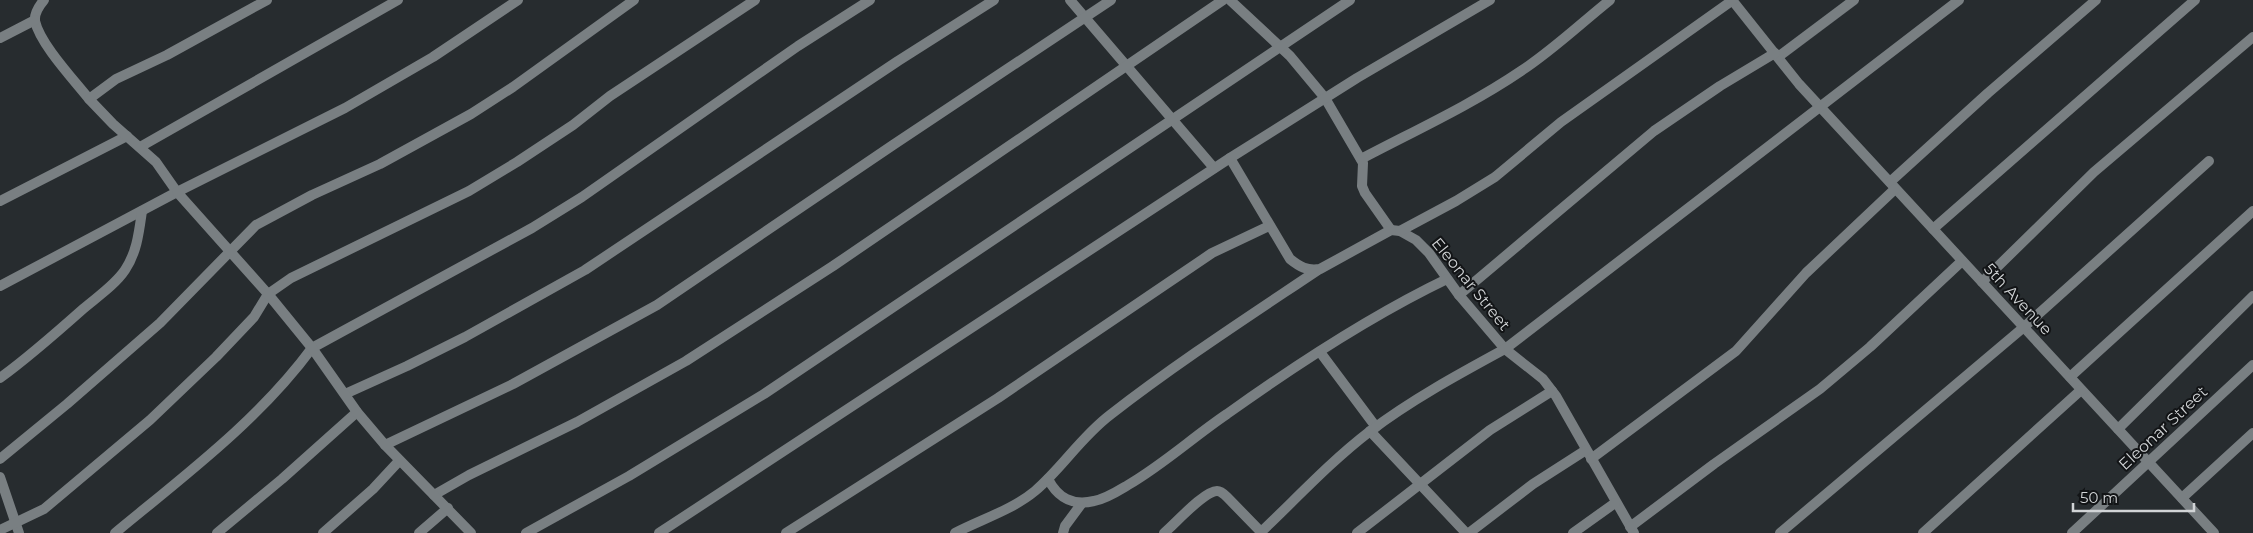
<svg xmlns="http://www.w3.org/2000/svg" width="2253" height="533" viewBox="0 0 2253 533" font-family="Montserrat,sans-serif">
  <rect width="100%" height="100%" fill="#272c2f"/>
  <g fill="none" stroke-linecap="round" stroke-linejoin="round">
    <g stroke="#797f82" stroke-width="10">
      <path d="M44,0c-5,6 -10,13 -9,21 5,23 39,59 54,78"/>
      <path d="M1070,0l144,168"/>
      <path d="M1230,0l60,56 35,42 38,65 -1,23 3,7 26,37"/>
      <path d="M1732,0l67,84 415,449"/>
      <path d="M0,38l35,-18"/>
      <path d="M1778,57l76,-57"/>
      <path d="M140,147l258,-147"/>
      <path d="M1230,158l60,101c10,8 17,12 30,10l71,-39 9,1 16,9 13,13 30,42 46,54 38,30 13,17 78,137"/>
      <path d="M1361,159c53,-28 110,-54 160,-88 32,-21 59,-47 89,-71"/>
      <path d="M1890,182l98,-89 108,-93"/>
      <path d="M0,201l127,-65"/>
      <path d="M1933,229l262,-229"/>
      <path d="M1400,231l56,-30 39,-24 66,-55 172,-122"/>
      <path d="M1982,282l112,-110 159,-135"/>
      <path d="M0,286l177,-94 -21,-30 -43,-38 -24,-25 27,-20 51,-24 100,-55"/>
      <path d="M1459,295l195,-164 66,-45 55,-33"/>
      <path d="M1320,352l56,75"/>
      <path d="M2070,377l183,-166"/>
      <path d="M0,378c29,-21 56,-45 83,-69 14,-12 32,-24 42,-39 12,-18 14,-38 17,-59"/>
      <path d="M345,394l62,-28 58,-29 120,-67 313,-209 96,-61"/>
      <path d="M2118,429l135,-133"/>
      <path d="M1370,431l96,102"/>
      <path d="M385,445l128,-61 144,-79 236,-160 218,-145"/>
      <path d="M0,459l67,-55 93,-81 96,-98 56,-30 68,-31 91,-50 42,-27 121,-87"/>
      <path d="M1591,459l145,-108 70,-78 89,-84"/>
      <path d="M0,477l19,56"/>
      <path d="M1048,479c10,19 24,27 46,22 12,-2 24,-10 34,-16 36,-21 65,-48 99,-71 70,-50 143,-98 220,-135"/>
      <path d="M434,495l35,-20 108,-53 109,-61 147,-95 390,-266"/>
      <path d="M2182,498l71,-65"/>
      <path d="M1630,527l84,-63 106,-75 50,-42 92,-86"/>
      <path d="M0,530l44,-21 106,-89 66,-63 38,-40 14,-23 23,-16 178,-87 48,-29 56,-37 37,-29 145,-96"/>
      <path d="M115,533c69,-57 144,-113 197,-185l220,-120 50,-31 216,-151 72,-46"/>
      <path d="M217,533l65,-54 75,-67"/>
      <path d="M323,533l50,-44 26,-28"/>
      <path d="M419,533l29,-25"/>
      <path d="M471,533l-86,-88 -28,-33 -45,-64 -44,-54 -91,-102 168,-84 88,-51 85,-57"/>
      <path d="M526,533l103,-57 135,-82 586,-394"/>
      <path d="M659,533l571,-375 127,-80 133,-78"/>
      <path d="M786,533l212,-135 214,-145 57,-27"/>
      <path d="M955,533c27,-14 57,-23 80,-42 27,-23 46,-54 75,-76 67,-52 138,-98 208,-145"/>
      <path d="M1063,533l2,-7 17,-23"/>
      <path d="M1164,533c11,-9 40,-42 53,-42 4,0 7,3 10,6l34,35"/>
      <path d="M1260,533c36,-34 70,-71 109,-101 42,-32 90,-58 136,-83l454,-349"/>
      <path d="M1357,533l133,-103 62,-39"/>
      <path d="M1469,533l64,-49 53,-34"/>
      <path d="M1573,533l42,-30"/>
      <path d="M1780,533l244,-206 185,-166"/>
      <path d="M1923,533l158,-143"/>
      <path d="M2072,533l181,-168"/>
    </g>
  </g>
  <g text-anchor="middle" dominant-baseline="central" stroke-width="4" stroke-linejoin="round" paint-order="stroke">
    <g font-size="16" fill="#d1d4d6" stroke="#121416">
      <text transform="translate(1471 284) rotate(51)">Eleonar Street</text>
      <text transform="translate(2018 299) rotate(47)">5th Avenue</text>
      <text transform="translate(2163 428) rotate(-43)">Eleonar Street</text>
    </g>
  </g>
  <path d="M2073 503v8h121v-8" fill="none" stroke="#d1d4d6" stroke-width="2.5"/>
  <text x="2080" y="503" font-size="15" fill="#d1d4d6" stroke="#121416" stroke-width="4" paint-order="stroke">50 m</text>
</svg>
